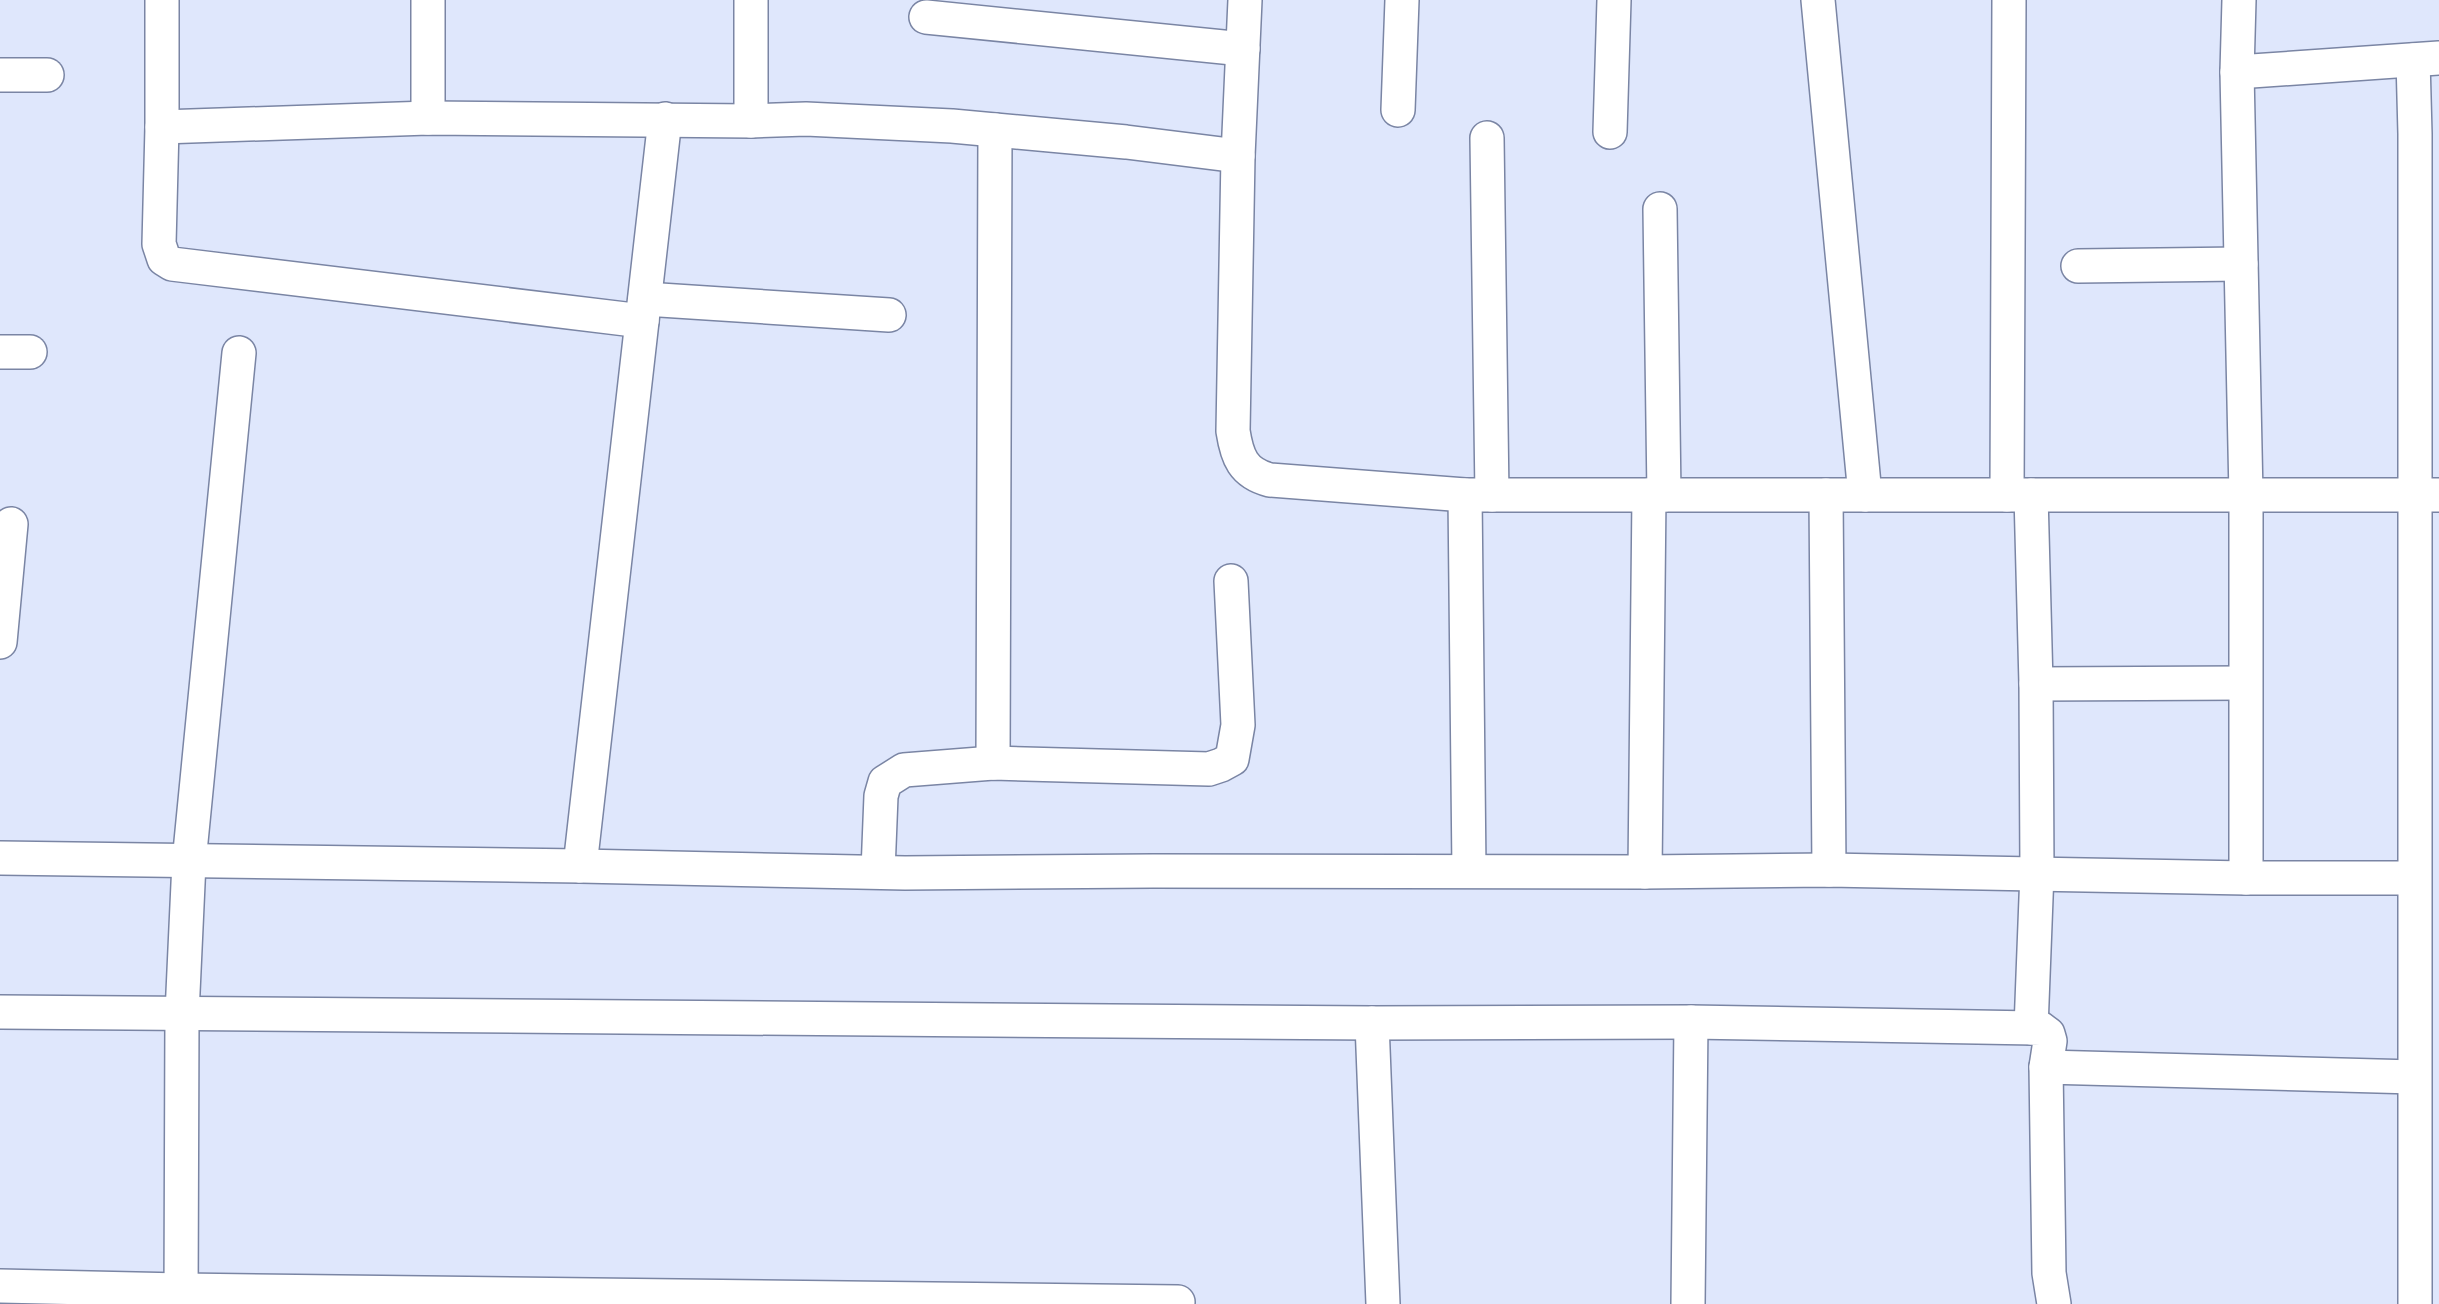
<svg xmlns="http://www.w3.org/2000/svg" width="2439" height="1304" viewBox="0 0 2439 1304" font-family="'Golos Text',sans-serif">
  <rect width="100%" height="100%" fill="#dfe7fc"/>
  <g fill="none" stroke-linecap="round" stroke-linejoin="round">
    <g stroke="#7a85a4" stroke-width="36">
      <g id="minor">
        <path d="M162,0v127l-3,117 5,15 8,5 470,57"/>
        <path d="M428,0v118"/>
        <path d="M751,0v121"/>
        <path d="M1245,0l-7,156 -5,275c4,26 10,42 37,49l195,15h974"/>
        <path d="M1818,0l47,495"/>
        <path d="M2239,0l-2,72 9,423v383"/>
        <path d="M926,17l317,32"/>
        <path d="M2413,60l2,74v1170"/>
        <path d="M2237,72l202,-14"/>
        <path d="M0,75h47"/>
        <path d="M1398,110l4,-110"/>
        <path d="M162,127l266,-9 323,3 55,-2 146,7 174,16 112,14"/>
        <path d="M1610,132l4,-132"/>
        <path d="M1487,138l5,357"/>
        <path d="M1660,209l4,286"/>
        <path d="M2078,266l163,-2"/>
        <path d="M645,299l244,16"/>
        <path d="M0,352h30"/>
        <path d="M1465,495l4,376"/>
        <path d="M1826,495l3,375"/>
        <path d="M2007,495l2,-495"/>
        <path d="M2031,495l5,189 1,188 -6,156"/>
        <path d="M0,642l11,-118"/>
        <path d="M2036,684l209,-1"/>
        <path d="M993,763l2,-633"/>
        <path d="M0,858l580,8 325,7 248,-2 492,1 184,-2 417,8h167"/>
        <path d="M580,866l85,-747"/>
        <path d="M878,871l3,-75 4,-14 19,-12 89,-7 216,6 12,-4 11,-6 6,-34 -7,-144"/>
        <path d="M1645,872l4,-377"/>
        <path d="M0,1012l1372,11 319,-1 349,6 8,6 2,7 -4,26 3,206 5,31"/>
        <path d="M1372,1023l11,281"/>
        <path d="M2046,1067l368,10"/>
        <path d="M0,1286l181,4 997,12"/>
        <path d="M181,1304l1,-290 7,-152 50,-509"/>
        <path d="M1688,1304l3,-282"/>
      </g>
    </g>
    <use href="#minor" stroke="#fff" stroke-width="33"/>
  </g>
</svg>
